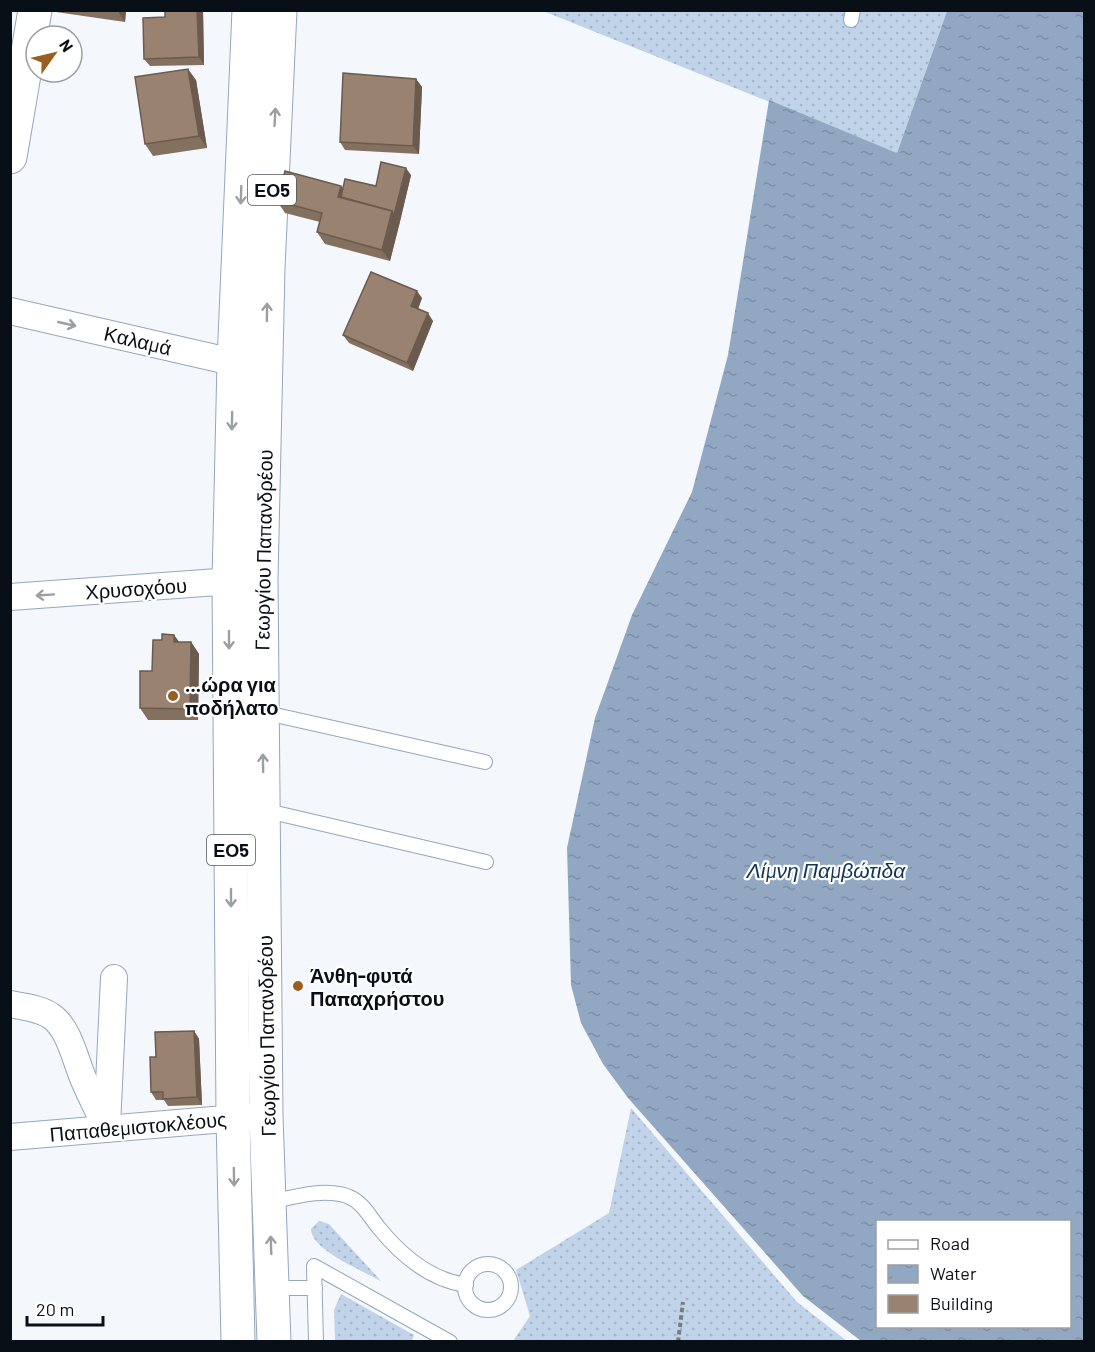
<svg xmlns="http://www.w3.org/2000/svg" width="1095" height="1352" viewBox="0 0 1095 1352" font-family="Barlow,sans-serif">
  <defs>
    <pattern id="grass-dots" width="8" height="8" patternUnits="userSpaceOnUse" patternTransform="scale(1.5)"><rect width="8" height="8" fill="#c0d3e8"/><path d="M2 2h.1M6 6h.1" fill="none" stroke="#a4b4c6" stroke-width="1.8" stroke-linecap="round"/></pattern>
    <pattern id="water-ripples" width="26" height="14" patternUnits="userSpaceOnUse" patternTransform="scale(1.5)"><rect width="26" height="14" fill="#92a8c2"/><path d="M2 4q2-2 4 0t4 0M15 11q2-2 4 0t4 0" fill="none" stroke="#7c8fa6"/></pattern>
  </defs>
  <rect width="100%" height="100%" fill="#f4f8fd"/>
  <g fill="url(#grass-dots)">
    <path d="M543,11h404l-50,142z"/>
    <path d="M631,1108l166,194 50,39h-334l17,-25 -14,-46 93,-57z"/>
    <path d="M319,1221l10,3 52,57c-18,-10 -70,-31 -70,-52z"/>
    <path d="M341,1294l73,41 -2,6h-77l-1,-31z"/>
  </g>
  <path fill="url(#water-ripples)" fill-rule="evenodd" d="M947,11h137v1330h-223l-58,-45 -175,-198 -25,-34 -22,-41 -10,-38 -4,-137 28,-130 37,-103 60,-123 36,-137 41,-255 128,53zM878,1222h192v104h-192z"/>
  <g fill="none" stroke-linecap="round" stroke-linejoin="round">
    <g stroke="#93a7bd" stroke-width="16">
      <g id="lane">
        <path d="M851,20l2,-10"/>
        <path d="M262,712l223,50"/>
        <path d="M263,810l223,52"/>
        <path d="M270,1202c24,-5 53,-14 77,-6 16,6 22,20 32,32 22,27 52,52 87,57"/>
        <circle cx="488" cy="1287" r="23"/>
        <path d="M272,1288h43"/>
        <path d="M316,1342l-2,-76 136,76"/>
      </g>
    </g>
    <g stroke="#93a7bd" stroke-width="28">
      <g id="street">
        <path d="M10,311l240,55"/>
        <path d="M10,597l236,-17"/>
        <path d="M10,1004c14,3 30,4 41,12 18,12 24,43 32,62 7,17 16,34 24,51"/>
        <path d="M107,1126l7,-148"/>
        <path d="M10,1137l239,-20"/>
      </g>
    </g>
    <g stroke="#93a7bd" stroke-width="35">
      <path id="secondary" d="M10,157l25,-147"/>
    </g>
    <g stroke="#93a7bd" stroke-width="35">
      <g id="primary">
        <path d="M238,1342l-5,-224 -4,-537 5,-219 15,-352"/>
        <path d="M274,1342l-8,-226 -5,-537 7,-311 12,-258"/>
      </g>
    </g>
    <path stroke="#777c82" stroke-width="4" stroke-dasharray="4.5 3" stroke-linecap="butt" d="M678,1342l5,-40"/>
    <use href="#lane" stroke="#fff" stroke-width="14"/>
    <use href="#street" stroke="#fff" stroke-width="26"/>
    <use href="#secondary" stroke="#fff" stroke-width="33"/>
    <use href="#primary" stroke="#fff" stroke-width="33"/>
  </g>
  <g fill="#84705f">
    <path d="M55,10h71l-1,12 -69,-10z"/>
    <path d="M165,10h38l1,55 -54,1 -6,-7 21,-42z"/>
    <path d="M416,79l6,8 -3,67 -74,-4 -5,-8z"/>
    <path d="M196,80l11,68 -54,8 -8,-12z"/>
    <path d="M411,175l-21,86 -65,-17 -8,-12 3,-10 -35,-9 -8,-12 64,-15 2,2 33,-2z"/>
    <path d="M422,298l-4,11 15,12 -20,50 -64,-28 -6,-8z"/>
    <path d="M174,635l5,7h12l8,12 -1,66h-50l-8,-12 12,-37z"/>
    <path d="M194,1031l5,8 3,66 -34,1 -4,-6h-8l-5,-8 5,-35z"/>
  </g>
  <g fill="#6b5b4e">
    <path d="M117,10h9l-1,12z"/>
    <path d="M197,10h6l1,55 -5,-8z"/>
    <path d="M188,69l8,11 11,68 -8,-12z"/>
    <path d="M416,79l6,8 -3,67 -6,-8z"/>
    <path d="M406,168l5,7 -11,47 -6,-7z"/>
    <path d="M341,186l8,11 -1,5 -10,-5z"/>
    <path d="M392,211l8,11 -10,39 -8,-11z"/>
    <path d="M417,291l5,7 -6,16 -5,-8z"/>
    <path d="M428,313l5,8 -20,50 -6,-8z"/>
    <path d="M174,635l8,11 -8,-4z"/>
    <path d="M191,642l8,12 -1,66 -8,-11z"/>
    <path d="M194,1031l5,8 3,66 -5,-8z"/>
  </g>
  <g fill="#99826f" stroke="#6b5b4e" stroke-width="1.5">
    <path d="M165,10h32l2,47 -55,2 -1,-41 22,-1z"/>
    <path d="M188,69l11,67 -54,8 -10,-67z"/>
    <path d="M343,73l73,6 -3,67 -73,-4z"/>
    <path d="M381,162l25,6 -12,47 -2,-4 -51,-14 4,-18 31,7z"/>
    <path d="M285,171l56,15 -3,11 54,14 -10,39 -65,-18 5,-19 -45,-12z"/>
    <path d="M371,272l46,19 -6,15 17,7 -21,50 -64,-28z"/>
    <path d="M162,634l12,1v7h17l-1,67 -50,-1v-37h12l1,-31h9z"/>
    <path d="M194,1031l3,66 -34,2v-7h-12l-1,-35h6l-1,-25z"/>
  </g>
  <defs><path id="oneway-shaft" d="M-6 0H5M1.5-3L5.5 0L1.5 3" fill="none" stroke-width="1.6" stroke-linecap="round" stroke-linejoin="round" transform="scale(1.5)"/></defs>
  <g stroke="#9c9fa2">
    <use href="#oneway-shaft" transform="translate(275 117) rotate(-87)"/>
    <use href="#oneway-shaft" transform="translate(241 195) rotate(92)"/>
    <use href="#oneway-shaft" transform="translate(267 312) rotate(-89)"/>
    <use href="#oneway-shaft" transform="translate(67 324) rotate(13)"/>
    <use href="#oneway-shaft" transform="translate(232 421) rotate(91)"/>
    <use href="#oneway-shaft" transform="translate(45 595) rotate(176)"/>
    <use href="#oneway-shaft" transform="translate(229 640) rotate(90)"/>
    <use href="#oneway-shaft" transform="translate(263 763) rotate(-91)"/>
    <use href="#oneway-shaft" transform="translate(231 898) rotate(90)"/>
    <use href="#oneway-shaft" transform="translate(234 1177) rotate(89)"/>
    <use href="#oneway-shaft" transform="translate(271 1245) rotate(-92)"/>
  </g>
  <g fill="#9b5e22" stroke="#fff" stroke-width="2">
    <circle cx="173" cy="696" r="6"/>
    <circle cx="298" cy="986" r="6"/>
  </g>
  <g text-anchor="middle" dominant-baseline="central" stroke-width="4.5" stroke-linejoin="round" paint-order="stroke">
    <g fill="#fff" stroke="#52575c" stroke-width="1.5">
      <rect x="248" y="175" width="48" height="30" rx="4.5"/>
      <rect x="207" y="835" width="48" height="30" rx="4.5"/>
    </g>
    <g font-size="18" font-weight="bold" fill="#080f16">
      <text x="272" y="190">ΕΟ5</text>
      <text x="231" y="850">ΕΟ5</text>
    </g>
    <g font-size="20" fill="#080f16" stroke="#fff">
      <text transform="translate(138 340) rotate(13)">Καλαμά</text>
      <text transform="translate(263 550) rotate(-89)">Γεωργίου Παπανδρέου</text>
      <text transform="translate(136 588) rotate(-4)">Χρυσοχόου</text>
      <text transform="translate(266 1036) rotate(-91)">Γεωργίου Παπανδρέου</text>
      <text transform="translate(138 1126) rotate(-5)">Παπαθεμιστοκλέους</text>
    </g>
    <g font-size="20" font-weight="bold" fill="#080f16" stroke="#fff" text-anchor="start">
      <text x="185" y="684">...ώρα για<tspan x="185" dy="23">ποδήλατο</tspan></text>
      <text x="310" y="975">Άνθη-φυτά<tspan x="310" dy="23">Παπαχρήστου</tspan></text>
    </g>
    <g font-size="21" font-style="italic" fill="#103357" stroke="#fff">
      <text x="826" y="869">Λίμνη Παμβώτιδα</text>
    </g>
  </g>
  <rect width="1095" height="1352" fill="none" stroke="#080f16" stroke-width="24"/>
  <rect x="876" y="1220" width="195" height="108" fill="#ffffff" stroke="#9c9fa2" stroke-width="1.5"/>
  <rect x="888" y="1240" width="30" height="9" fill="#ffffff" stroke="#9c9fa2" stroke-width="1.5"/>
  <text x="930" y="1250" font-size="18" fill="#080f16">Road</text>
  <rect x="888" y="1265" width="30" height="18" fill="url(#water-ripples)" stroke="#9c9fa2" stroke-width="1.5"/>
  <text x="930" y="1280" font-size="18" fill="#080f16">Water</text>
  <rect x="888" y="1295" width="30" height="18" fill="#99826f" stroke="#9c9fa2" stroke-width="1.5"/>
  <text x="930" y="1310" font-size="18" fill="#080f16">Building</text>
  <g transform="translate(54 54) rotate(56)"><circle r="28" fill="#ffffff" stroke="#9c9fa2" stroke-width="1.5"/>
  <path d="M0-4.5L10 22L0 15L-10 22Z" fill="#9b5e22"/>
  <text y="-9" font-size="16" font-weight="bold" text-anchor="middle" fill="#080f16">N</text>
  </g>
  <path d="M27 1316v9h76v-9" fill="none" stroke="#080f16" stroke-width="3"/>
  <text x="36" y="1316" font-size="18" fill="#080f16" stroke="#ffffff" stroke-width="4.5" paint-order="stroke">20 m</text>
</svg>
